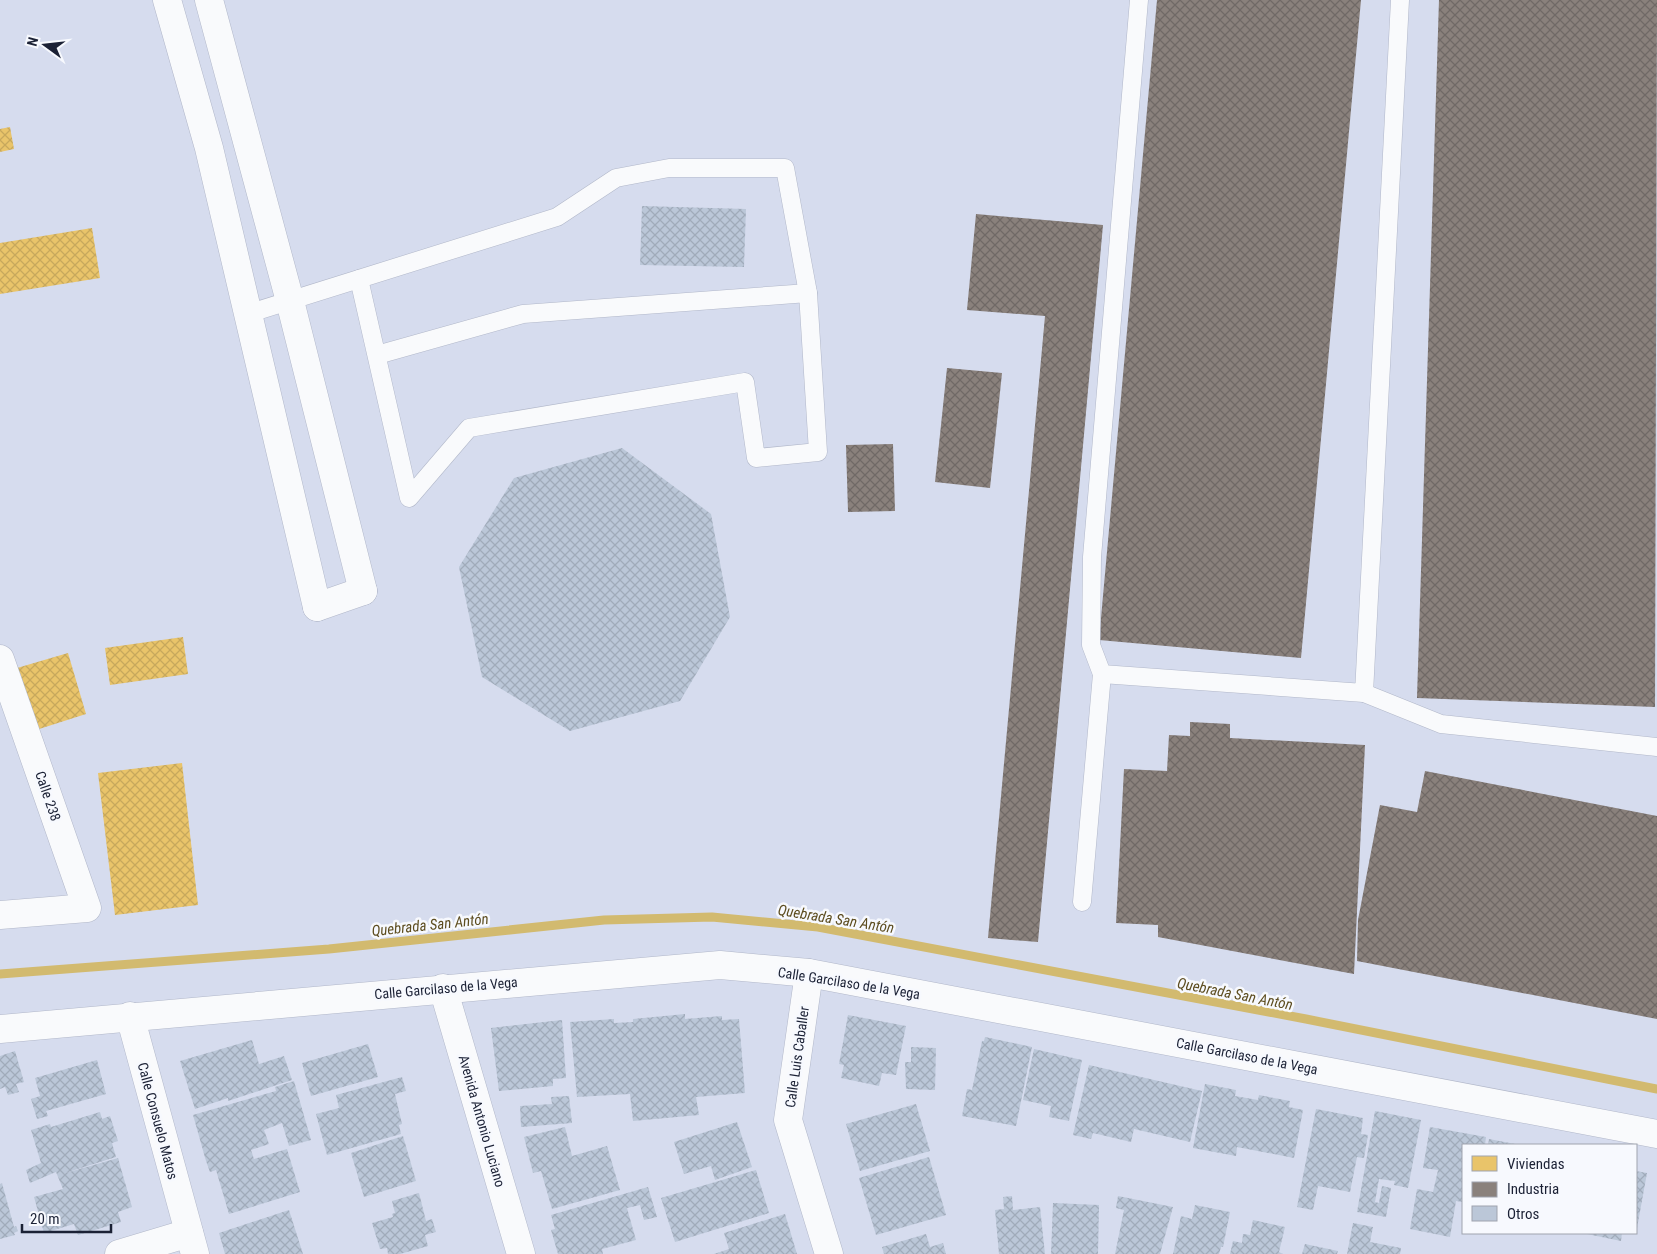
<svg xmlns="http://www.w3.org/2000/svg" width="1657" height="1254" viewBox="0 0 1657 1254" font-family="'Roboto Condensed',sans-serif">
  <defs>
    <pattern id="homes-cross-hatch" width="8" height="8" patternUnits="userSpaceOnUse" patternTransform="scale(1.25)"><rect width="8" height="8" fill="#e9c46a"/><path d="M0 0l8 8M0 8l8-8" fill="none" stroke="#c7a85c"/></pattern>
    <pattern id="industry-cross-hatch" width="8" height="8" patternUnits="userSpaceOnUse" patternTransform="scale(1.25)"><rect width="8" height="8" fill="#8a817c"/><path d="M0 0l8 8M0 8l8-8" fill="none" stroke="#706966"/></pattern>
    <pattern id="building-cross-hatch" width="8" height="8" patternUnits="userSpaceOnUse" patternTransform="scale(1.25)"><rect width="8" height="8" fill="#bbc7d8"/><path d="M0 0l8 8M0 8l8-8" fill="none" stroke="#a0abba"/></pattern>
  </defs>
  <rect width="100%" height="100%" fill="#d6dcee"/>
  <g fill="url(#homes-cross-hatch)">
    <path d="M10,127l4,22 -14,3v-23z"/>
    <path d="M92,228l8,50 -100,16v-51z"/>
    <path d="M183,637l5,37 -78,11 -5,-37z"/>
    <path d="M68,653l18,61 -50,16 -19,-62z"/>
    <path d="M182,763l16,142 -83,10 -17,-142z"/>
  </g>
  <g fill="url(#industry-cross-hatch)">
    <path d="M1157,0h204l-60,658 -202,-18z"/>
    <path d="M1439,0h218l-2,707 -238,-9z"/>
    <path d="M976,214l127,11 -65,717 -50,-4 57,-622 -78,-6z"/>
    <path d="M947,368l55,5 -12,115 -55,-6z"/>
    <path d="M893,444l2,67 -47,1 -2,-67z"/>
    <path d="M1190,722l40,2v14l135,7 -11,229 -196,-37v-12l-42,-2 8,-154 43,2 2,-36 21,1z"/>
    <path d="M1425,771l232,45v203l-300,-58 1,-41 22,-115 37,7z"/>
  </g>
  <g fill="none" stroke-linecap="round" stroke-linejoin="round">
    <path stroke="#d2ba6f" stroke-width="9" d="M0,974l329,-25 275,-29 108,-3 106,10 488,92 351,70"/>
  </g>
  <g fill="url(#building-cross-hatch)">
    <path d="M642,206l104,3 -2,58 -104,-2z"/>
    <path d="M622,448l89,66 19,103 -50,84 -110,30 -88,-54 -23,-110 55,-89z"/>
    <path d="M685,1014v5l37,-3v4l17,-1 6,74 -49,4 3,18 -66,6 -3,-27 -53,3 -7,-75 44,-3v4l19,-1v-3z"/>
    <path d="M848,1015l58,11 -10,49 -14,-2 -3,13 -38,-8 3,-13 -5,-1z"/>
    <path d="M562,1020l4,58 -13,1v7l-54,5 -8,-63z"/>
    <path d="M985,1037l47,10 -16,79 -54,-10 5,-27 5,1 10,-49h2z"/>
    <path d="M252,1040l7,24 25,-8 8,24 -64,21v-3l-33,11 -15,-48z"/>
    <path d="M368,1044l10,33 -67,19 -9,-33z"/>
    <path d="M911,1047l25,1 -1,42 -29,-1 -1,-27h6z"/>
    <path d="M1034,1049l48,11 -13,61 -20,-4 2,-11 -28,-6z"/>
    <path d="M15,1051l9,31 -8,2 3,8 -11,3 -3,-8 -5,2v-33z"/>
    <path d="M97,1060l9,34 -60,17 2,5 -11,3 -6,-20 9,-3 -5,-18z"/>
    <path d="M1089,1065l113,26 -12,51 -56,-13 -3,13 -38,-9 -2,6 -18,-4z"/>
    <path d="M402,1077l4,14 -11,3 7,30 -3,1 2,9 -74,21 -11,-41 23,-6 -3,-13z"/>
    <path d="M294,1081l17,59 -22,6 -7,-23 -18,7 5,14 -18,6 3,9 33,-10 13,43 -71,22 -13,-44 -6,2 -4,-11 -13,-46 83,-24 -1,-4z"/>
    <path d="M1205,1084l31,6 -1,6 23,4 1,-5 31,6 -1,6 14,3 -9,48 -57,-11 -1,9 -43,-8z"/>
    <path d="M569,1096l3,27 -51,4 -1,-21 32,-2 -1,-7z"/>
    <path d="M916,1104l14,47 -70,20 -14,-47z"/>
    <path d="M1316,1109l47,9 -2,16 7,1 -4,23 -7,-1 -7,35 -32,-6 -5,24 -16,-3z"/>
    <path d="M1375,1111l46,9 -13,68 -14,-3 1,-4 -16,-2 -4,23 4,1 3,-17 9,2 -5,29 -29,-5z"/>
    <path d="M100,1112l2,7 8,-3 8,25 -6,2 4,14 -54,17 56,-16 14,49 -14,5 3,10 -43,13 -4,-11 -30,9 -10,-36 29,-8 -7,-17 -26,11 -4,-13 15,-7 -10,-33 19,-6 1,3z"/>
    <path d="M737,1122l15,45 -37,13 -4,-14 -27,8 -10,-32z"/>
    <path d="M565,1127l7,29 35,-10 13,44 -68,19 -11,-38 -8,2 -9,-36z"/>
    <path d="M1430,1127l56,10 -1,8h-22v57l-7,-1 -6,36 -40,-8 7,-40 16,3 5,-22 -15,-2z"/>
    <path d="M403,1136l13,45 -52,16 -13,-44z"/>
    <path d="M1489,1139l26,5 -1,1h-26z"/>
    <path d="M929,1157l17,58 -70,20 -17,-57z"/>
    <path d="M756,1170l13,43 -94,29 -14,-44z"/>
    <path d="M1636,1171l11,2 -10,55h-1z"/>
    <path d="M2,1183l12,44 2,-1 2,5 -4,2 1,2 -15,4v-55z"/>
    <path d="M648,1187l9,30 -13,3 -4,-15 -13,3 9,32 -34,9 1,5h-45l-7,-24 4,-1 -4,-14z"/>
    <path d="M419,1193l7,28 6,-2 4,13 -11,3 3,11 -28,8h-12l-1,-6 -7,1 -8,-26 21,-6 -1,-3 3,-1 -3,-12z"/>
    <path d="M1012,1196l1,14 27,-3 5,47h-46l-4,-44 9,-1 -1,-12z"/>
    <path d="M1118,1196l55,11 -13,47h-45l9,-44 -8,-2z"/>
    <path d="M1053,1203l46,2 -1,49h-47z"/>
    <path d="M1195,1205l35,7 -7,35h-2l-2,7h-46l8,-38 11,3z"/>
    <path d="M289,1210l14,44h-78l-6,-21z"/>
    <path d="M785,1214l12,40h-83l15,-5 -5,-16z"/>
    <path d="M1253,1220l32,7 -6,25 4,2h-53l3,-13 9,2 1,-9 7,1z"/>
    <path d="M1353,1223l20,4 -3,15 31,6 -1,6h-53z"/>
    <path d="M1588,1233h34l-1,8 -34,-7z"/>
    <path d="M926,1234l4,13 13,-4 3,11h-62l-2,-7z"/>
    <path d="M1305,1244l33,7 -1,3h-35z"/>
  </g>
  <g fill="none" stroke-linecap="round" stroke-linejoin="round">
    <g stroke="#b1b7c9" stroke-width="19">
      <g id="lane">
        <path d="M1139,0l-47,557 -1,88 11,29 262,19 36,-693"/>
        <path d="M359,279l50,219 60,-70 276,-46 11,76 62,-6 -10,-159 -285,21 -146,41"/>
        <path d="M247,314l310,-97 59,-39 53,-10h116l23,125"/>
        <path d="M1364,693l77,31 216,23"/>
        <path d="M1082,902l20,-228"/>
      </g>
    </g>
    <g stroke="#b1b7c9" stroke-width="29">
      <g id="street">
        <path d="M317,607l46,-16"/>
        <path d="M0,659l87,249 -87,7"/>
        <path d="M809,973l-21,147 41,134"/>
        <path d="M130,1016l65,238"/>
        <path d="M0,1029l720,-64 89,8 848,161"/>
        <path d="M119,1254l70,-21"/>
      </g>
    </g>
    <g stroke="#b1b7c9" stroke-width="29">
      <g id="secondary">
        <path d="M167,0l42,148 108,459"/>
        <path d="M209,0l81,301 73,290"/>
        <path d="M443,988l78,266"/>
      </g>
    </g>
    <use href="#lane" stroke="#f9fafc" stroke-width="18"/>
    <use href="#street" stroke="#f9fafc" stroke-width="28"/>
    <use href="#secondary" stroke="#f9fafc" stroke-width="28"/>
  </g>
  <g text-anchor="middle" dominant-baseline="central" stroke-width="5" stroke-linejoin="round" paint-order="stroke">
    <g font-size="14" fill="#1b2135" stroke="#f7f9fe">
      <text transform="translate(48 796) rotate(71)">Calle 238</text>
      <text transform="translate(849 983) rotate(9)">Calle Garcilaso de la Vega</text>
      <text transform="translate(446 988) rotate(-5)">Calle Garcilaso de la Vega</text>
      <text transform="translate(1247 1056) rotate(11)">Calle Garcilaso de la Vega</text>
      <text transform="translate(797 1057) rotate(-82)">Calle Luis Caballer</text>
      <text transform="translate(158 1121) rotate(75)">Calle Consuelo Matos</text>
      <text transform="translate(482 1121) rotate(74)">Avenida Antonio Luciano</text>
    </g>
    <g font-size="15" font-style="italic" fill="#5d4d20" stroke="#f7f9fe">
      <text transform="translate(836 919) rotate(9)">Quebrada San Antón</text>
      <text transform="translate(430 925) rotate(-6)">Quebrada San Antón</text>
      <text transform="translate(1235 994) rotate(11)">Quebrada San Antón</text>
    </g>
  </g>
  <rect x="1462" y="1144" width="175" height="90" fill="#f7f9fe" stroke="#9fa3ae"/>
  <rect x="1472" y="1156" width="25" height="15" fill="#e9c46a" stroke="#9fa3ae"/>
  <text x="1507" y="1169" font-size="15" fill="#1b2135">Viviendas</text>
  <rect x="1472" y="1182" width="25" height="15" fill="#8a817c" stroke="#9fa3ae"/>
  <text x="1507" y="1194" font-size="15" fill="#1b2135">Industria</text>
  <rect x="1472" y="1206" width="25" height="15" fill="#bbc7d8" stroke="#9fa3ae"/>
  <text x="1507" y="1219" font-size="15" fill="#1b2135">Otros</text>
  <g transform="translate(45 45) rotate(285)" stroke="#f7f9fe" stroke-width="4" paint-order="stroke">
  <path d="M0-4L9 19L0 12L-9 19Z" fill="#1b2135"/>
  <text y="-8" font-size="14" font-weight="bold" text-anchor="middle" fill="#1b2135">N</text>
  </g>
  <path d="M22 1224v8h89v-8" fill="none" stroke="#1b2135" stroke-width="2.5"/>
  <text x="30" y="1224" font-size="15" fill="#1b2135" stroke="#f7f9fe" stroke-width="4" paint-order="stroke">20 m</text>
</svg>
